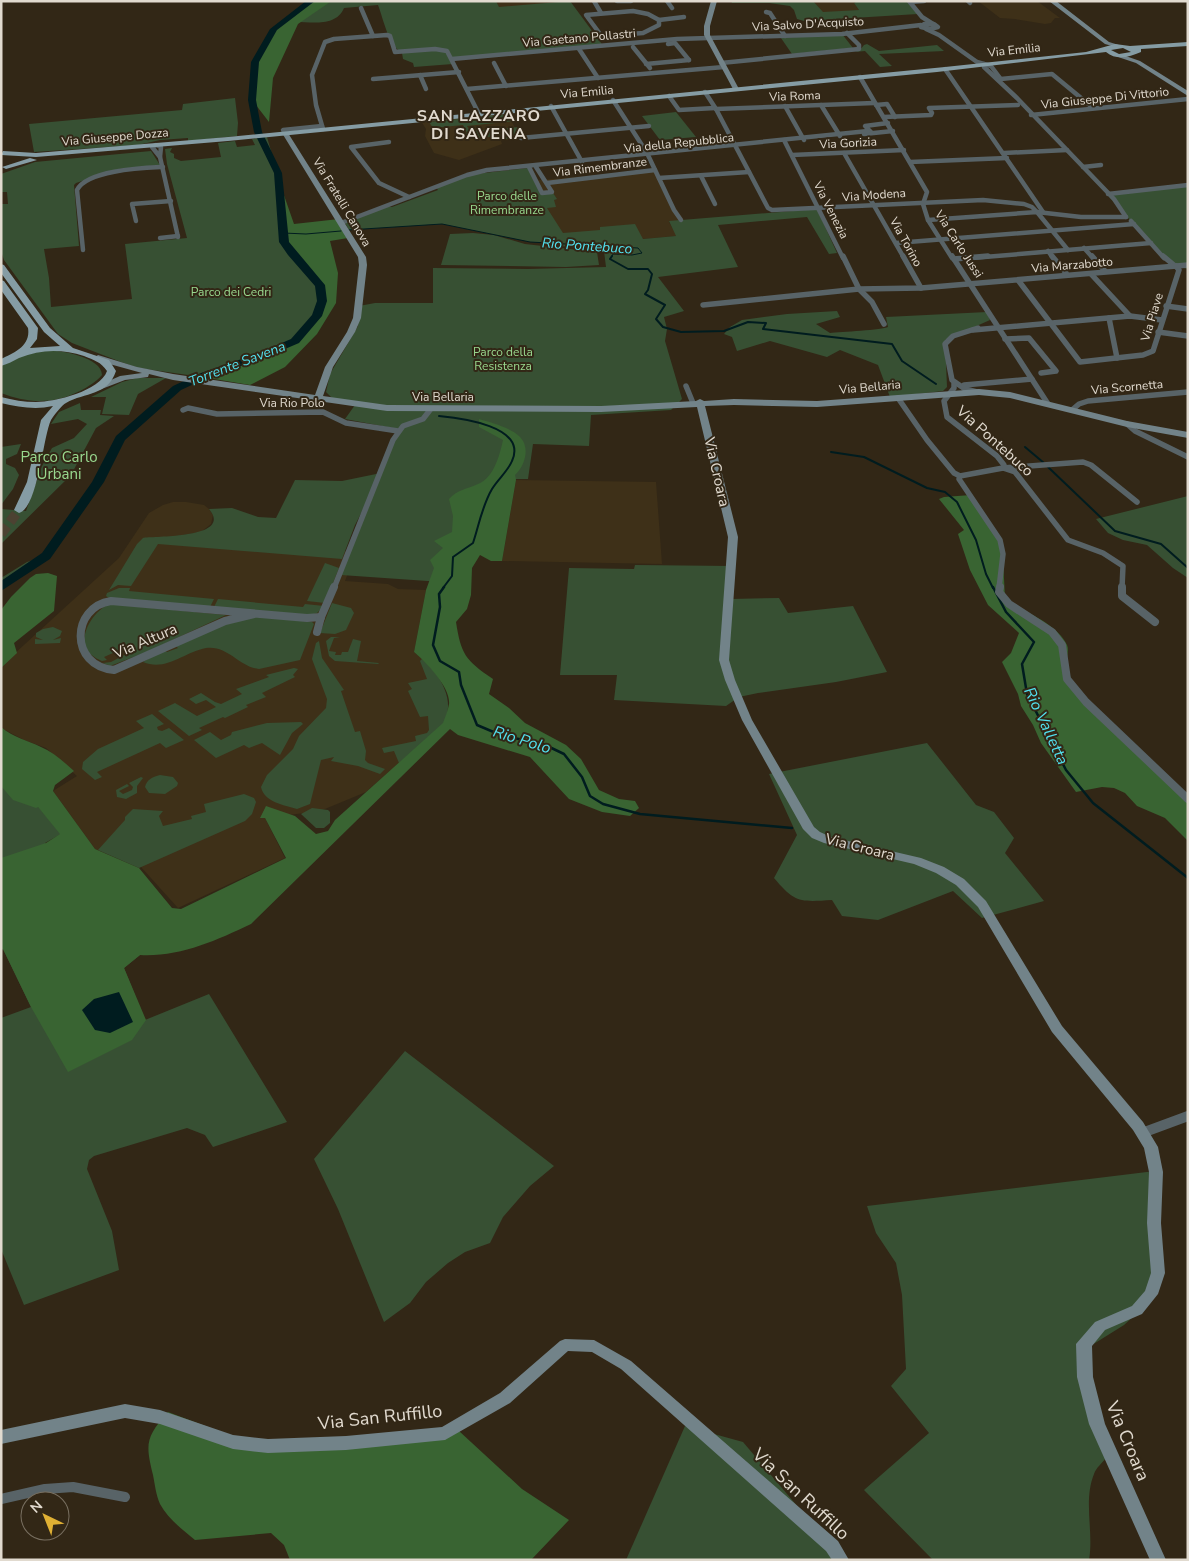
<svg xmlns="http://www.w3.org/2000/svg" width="1189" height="1561" viewBox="0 0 1189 1561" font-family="'Nunito Sans',sans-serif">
  <rect width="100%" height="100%" fill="#322716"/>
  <g fill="#3e3018">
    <path d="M496,1h87l-84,7z"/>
    <path d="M813,1h45l-4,2 5,7 -36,3z"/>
    <path d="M978,1h59l23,17h-5l-4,5 -6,1 -30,-5 -15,-1z"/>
    <path d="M507,112l12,24 -5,3 -13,2 1,3 -43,16 -25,-7 -9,-17 1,-7 -5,-8z"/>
    <path d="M653,170l14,25 17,25 -15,2 8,14 -34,3 -43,-12v4l-45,4 -26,-54z"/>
    <path d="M516,480l140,2 6,82 -160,-3z"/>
    <path d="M173,502h13l18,3 5,4 4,6 -2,9 -10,8 -30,5 185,15 -11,29 43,3 10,5 28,1 -12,62 13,11 16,61 -77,68 -46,19 -55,7 20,40 -107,50 -37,-41 -46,-18 -42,-58 24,-15 -31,-28 -22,-8 -23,-12v-62l118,-108 30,-45 14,-8z"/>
  </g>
  <g fill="#375033">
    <path d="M326,1h170l3,6 71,-6 34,46 -153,12 2,5 -39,3 -1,-4 -10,-4 -1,-6c-14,-9 -18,-32 -24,-48l-34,3c-8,19 -32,14 -48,14z"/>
    <path d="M731,1h82l10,11 36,-2 -5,-7 4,-2h50l10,13 -114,7 -7,-2 -3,-9 -4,-4 -21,-3h-37z"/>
    <path d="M842,34l11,14 -61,6 -11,-16z"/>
    <path d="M867,44l12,7 58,-6 7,6 -65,3 13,12 -12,1 -15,-16 -10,1 5,-2 4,-5z"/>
    <path d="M235,98l3,25 -1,13 -49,5v-3l-28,2 -22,5 -104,7 -5,-28 153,-14 1,-6z"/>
    <path d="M676,112l20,25 -36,3 -18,-24z"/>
    <path d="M510,114l4,7 -47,5 3,5 49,-4 6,8c-9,1 -15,4 -24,5l-3,-4 -33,3 -3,-6h5l-4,-8 -30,3 -4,-6z"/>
    <path d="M267,137l10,35 7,70 36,43 1,19 -15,24 -28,21 -76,28 -63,-9 -18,-6 -49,-19 -14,-9 -54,-74 -3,-9v-47h7l-1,-12h-6v-18l34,-12 116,-11 9,14 -41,4 -43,14 -2,2 5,61 -35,3 5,29 2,29 81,-8 -7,-55 62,-6 -20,-74 -2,-15 7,-1 -2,4 4,2v4l7,3 40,-4 -3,-14 17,-2 2,6 18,-2 -3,-6z"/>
    <path d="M528,168l13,26 12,-1 4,6 -3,1 2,7 -9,1 16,25 37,-3v-3l35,-3 8,15 33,-3 -7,-15 148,-12 20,44 -8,1 -22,-37 -89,8 20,42 -80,10 26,34 -20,6 3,12 -2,12 17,58 -11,11 -80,5 -2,31 -56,-2 -5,35h-15l-71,103 -101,-7 37,-95 -23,45 -13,34 -184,-15 -27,42 -13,-1 -9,5 28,-46 6,-6c11,-2 91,1 66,-29l23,-1 26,9 18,1 19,-38 47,1 39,-8 17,-44 -53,-10 10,-14 -21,-5 -8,-8 4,-18 28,-48 1,-20 16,-3h58v-35l95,1 78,-2 -2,-16 -51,-6v-3h-23l-88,-18 -93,6 -4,-7 40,-17 7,1 46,-17 -2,-3 31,-12z"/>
    <path d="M1188,186v83l-17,-4 -62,-68 2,-3z"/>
    <path d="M473,233l21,2 31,9 72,8 2,13 -33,2 -125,-2 9,-31z"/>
    <path d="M837,311l3,6 -24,7 14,9c10,-1 53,-3 58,-6l-2,-10 101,-5 3,8 -45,20 2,47 -4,4 -53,6 -12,-32 -38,-15 -13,7 -57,-16 -33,10 -5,-14 -8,-3 6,-7 12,-7 45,-6z"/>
    <path d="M48,350c15,1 53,7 54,25 -6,7 -13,11 -22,16 -26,13 -51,13 -79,2v-27l22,-11z"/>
    <path d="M137,378h29l-28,16 -9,21 -27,-1 4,-17h-15l31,-15z"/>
    <path d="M80,403l1,7h20l-1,5 14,1 -18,12 -25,47 -70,69v-35l25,2 16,-45 10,-18 22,-10 13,-14 -9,-5 -27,5 8,-12z"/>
    <path d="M21,444l-4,10 -11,5v5l9,4 4,7 -6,14 -12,16v-58z"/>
    <path d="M1188,496v82l-15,-10 -26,-23 -24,-5 -15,-7 -12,-14z"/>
    <path d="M46,556l-45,31v-9l26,-16z"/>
    <path d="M325,563l14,5 -14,35 -18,-2z"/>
    <path d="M635,565l97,1 -1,33 48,-1 9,15 65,-7 34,66 -51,10 -78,11 -19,4 -13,9 -112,-6 3,-25h-57l9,-107 65,1z"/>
    <path d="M119,588h11l-1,3 85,8 -4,8 -101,-9 -3,-2 1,-3z"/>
    <path d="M218,599l85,8 2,-3 19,2 -7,7 -6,2 -97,-8z"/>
    <path d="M332,603l19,5 3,5 -8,17 -11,4 -15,-1z"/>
    <path d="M110,604l116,11 -77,36 -39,15 -7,-3 8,-1 25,-13 -5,-4 -27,12 3,3 -5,1c-7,-3 -15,-8 -17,-15 -4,-16 11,-37 25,-42z"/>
    <path d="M253,616l59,6 2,2 -14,36 -41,9c-20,-2 -31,-24 -53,-21 -22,4 -40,24 -63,14l20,-12 4,2 11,-4 -3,-3 44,-19z"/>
    <path d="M53,627l9,4 -2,5 -7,4 8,-2 -1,5 -25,1v-5l8,1 -7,-3v-4l7,-4z"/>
    <path d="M331,637h9l-6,1 -5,13 7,1 -1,3h6l1,-3h6l5,-13 8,2 -4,20 22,2 -1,1 -43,-3 -6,-5 -3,-15z"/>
    <path d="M319,641l3,17 22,32 -3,1 14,41 5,-1 6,20 -1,9 3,3 17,6 -5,5 -22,-8 -27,-5 3,-4 -13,3 -11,44 -13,5c-13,-4 -33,-7 -36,-22l6,-12 26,-26 6,-13 27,-28 1,-9 -15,-40 4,-16z"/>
    <path d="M422,659c18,15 35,43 21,65 -7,10 -34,30 -44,39l-5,-12 -10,2 -2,-5 34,-7 -1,-5 12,-3 2,-3 -1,-14 -8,1 -12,-26 4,-2 -4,-6 19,-4 -7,-18z"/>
    <path d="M294,668l4,1 -5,6 2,2 -33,16 4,4 -20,8 2,2 -23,11 -2,-1 -24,11 3,2 -13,6 -31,-25 17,-8 22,13 19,-9 -10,-7 -10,4 -7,-5 12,-6 14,9 6,2 21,-10 -6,-5 33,-12 -3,-2z"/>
    <path d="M152,714l12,10 -7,3 1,3 4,1 7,-3 15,12 -18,8 -6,-5 -63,29 5,5 -7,3 -13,-11 1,-7 15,-13 46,-21 -8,-7z"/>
    <path d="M301,722l2,2 -11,9 -12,22 -18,-12 -13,5 -5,-3 -28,13 -22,-18 16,-8 11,8 10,-5 1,-3 35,-9z"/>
    <path d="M927,743l49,62 18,7 20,26 -9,15 39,48 -62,17 -29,-27 -75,29 -36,-4 -10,-16c-32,2 -37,3 -58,-22l23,-43 -28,-61z"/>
    <path d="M160,775l13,2 5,6 -1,3 -12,8 -16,-1 -4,-6c2,-8 8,-10 15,-12z"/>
    <path d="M141,777l2,1 -6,8v7l-11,6 -9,-2 -1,-7 11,-6 2,2 -10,5 4,3 9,-4 1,-3 -4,-4z"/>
    <path d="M1,779l30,19 30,36 -16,9 95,112 -16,13 21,52 64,-26 78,128 -74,25 -8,-12 -18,-7 -93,28 -5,4 -2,9 25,62 7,39 -95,35 -23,-56v-231l30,-11 -28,-58 -2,1z"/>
    <path d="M244,794l10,4 2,4 -4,12 -7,7 -106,47 -41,-18 27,-30v-3l8,-8 30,2 -4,5 4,10 29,-7 -1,-3 15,-4 -2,-8z"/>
    <path d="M312,808l16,2 2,2v11l-6,5h-8l-15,-14z"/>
    <path d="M405,1051l149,115 -24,20 -27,31 -13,26 -25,9 -17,11 -22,19 -16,21 -26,19 -46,-113 -24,-50z"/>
    <path d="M1155,1171l-2,103 -18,41 -11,10 -32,20 -5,17 19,96c-4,5 -10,10 -12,16 -11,27 0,58 -5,86h-156l-69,-70 65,-57 -38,-47 15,-17 -4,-74 -6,-32 -20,-30 -9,-27z"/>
    <path d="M685,1426l58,16 100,118h-217z"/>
  </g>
  <g fill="#396432">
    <path d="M311,1h24l-5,1 -32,22 -25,54 -4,44 -17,-22 3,-38 19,-33z"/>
    <path d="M279,181l15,43 45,-5 9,19 -18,3 8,32 -2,30 -19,31 -32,33 -35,18 -48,-8 76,-28 28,-21 11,-12 5,-15 -2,-16 -36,-43z"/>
    <path d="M479,419c11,3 32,9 40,17 12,11 6,30 -4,39l1,5 -14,81h-11l-11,-6 -8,13 -1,27 -4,14 -11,13c5,32 9,38 37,57l-4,15 20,14 16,15 41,22 15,14 18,31 20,9 16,2 4,7 -9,8 -28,-4 -33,-13 -39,-42 -72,-22 -8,-6 -199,195c-36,17 -71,33 -111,31l-16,13 22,52 -14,20 -64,32 -37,-65 -28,-58 -2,1v-92l45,-15 14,-9 -22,-27 -2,1 -23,-8 -12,-14v-59c13,11 26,13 40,20 12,5 23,15 33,24l-19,14 -2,6 42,58 44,19 33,40 9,1 105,-51 -21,-40h-5l6,-12 29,10 21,18 12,-3 7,-11 108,-97c2,-6 5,-12 6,-19 2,-16 -23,-42 -35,-52l12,-62 8,-22 -4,-8 13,-12 -9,-7 18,-9 1,-16 -4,-17c8,-9 18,-10 29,-15 16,-6 22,-30 25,-44l-24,-13z"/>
    <path d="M971,495l31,44 3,59c19,15 51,24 62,47 2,5 0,10 0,16 1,10 3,17 8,25l113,113v42l-23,-23 -28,-12 -12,-13 -11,-5 -12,-1 -26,5 -35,-49 -8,-18 -12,-19 -3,-12 -16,-32 9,-9 8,-20 -31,-28 -18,-35 -12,-36 6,-4 -25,-31 5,-2z"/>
    <path d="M48,573l9,3 -3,35 -40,32 3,10 -16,15v-58l10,-13 19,-19 6,-4z"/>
    <path d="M168,1412l85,32 206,-13 63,58 47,31 -38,40h-241l-6,-15 -13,-12 -76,7c-12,-10 -27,-21 -35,-36 -4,-9 -5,-19 -7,-29 -8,-32 -7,-38 15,-63z"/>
  </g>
  <path fill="#001c1f" d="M119,992l14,30 -23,11 -15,-3 -13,-20 12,-11z"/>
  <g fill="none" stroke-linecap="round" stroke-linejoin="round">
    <g stroke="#001c1f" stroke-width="1">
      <path d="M348,230l94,-6 88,18 108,6 4,5 -10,2 -19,-1 -2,4"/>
      <path d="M283,233l23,1 35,-3"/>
    </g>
    <g stroke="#001c1f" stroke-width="2">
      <path d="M612,256l-2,3 18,10h20l4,5 -4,16 -3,4 20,11 -9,14 7,8 18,5 43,-1 24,-9 18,1 -3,6 129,15 10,17 34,23"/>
      <path d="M439,416c21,2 89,10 73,45 -4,10 -14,18 -20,28 -10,17 -13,36 -19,54l-20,14 -1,19 -9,12"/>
      <path d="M1025,447l19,16"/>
      <path d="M831,452l33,5 63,31 18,4 12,10 19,38 10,34 7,14"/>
      <path d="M1048,467l67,64 46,13 27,24"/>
    </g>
    <g stroke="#001c1f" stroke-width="2.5">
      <path d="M444,587l-5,7 1,13 -7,38 7,16 19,11 2,13 16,40 26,11 38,7 23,11 18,23 8,19 13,8 37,10 152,14"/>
      <path d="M993,587l13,25 28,30 -12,22 5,30 39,76 27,33 95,75"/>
    </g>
    <path fill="#001c1f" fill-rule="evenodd" d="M306,1h9l-38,29 -18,32 -3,38 6,32 20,41 7,69 36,43 2,16 -5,15 -23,27 -35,15 -55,19 -28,13 -56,50 -21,42 -54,77 -49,32v-10l41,-28 50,-71 24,-46 57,-50 28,-13 55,-19 35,-15 21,-24 5,-14 -2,-15 -27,-31 -9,-13 -5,-69 -20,-41 -6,-32 3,-38 19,-33z"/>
    <path stroke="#4c4232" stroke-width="10" stroke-dasharray="10 5" stroke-linecap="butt" d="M1,534l18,-24"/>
    <g stroke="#586367" stroke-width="4.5">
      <path d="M594,1l7,12"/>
      <path d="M617,1h14"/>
      <path d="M667,1l5,7"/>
      <path d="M909,1l13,16 11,7"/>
      <path d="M968,1l2,2"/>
      <path d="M910,2l14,-1"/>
      <path d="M361,8l12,28"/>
      <path d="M633,11l15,3 11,6v5l-16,8 -38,3 -5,-2 -14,-19z"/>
      <path d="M766,12l4,1 15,23"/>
      <path d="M659,20l25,-3"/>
      <path d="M924,24h10l4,3 -8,2 -9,-2z"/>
      <path d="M926,29l13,6 38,27 14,4 9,12"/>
      <path d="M668,44l7,-1 14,17"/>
      <path d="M633,47l17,21"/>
      <path d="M579,49l19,29"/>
      <path d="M452,59l225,-20 165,-5 79,-9"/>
      <path d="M494,63l12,23"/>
      <path d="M721,63l138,-14v-4l-12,-12"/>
      <path d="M646,64l43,-4"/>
      <path d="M984,64v3l33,31 97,101 12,18"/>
      <path d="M945,69l98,143"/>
      <path d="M420,75l6,14"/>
      <path d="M860,77l67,115 -4,12 5,16 24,38"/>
      <path d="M373,79l86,-7"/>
      <path d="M1001,79l51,-5 40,33"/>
      <path d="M467,89l257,-22"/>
      <path d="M705,92l11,17 52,99 4,2 211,-10 41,4 8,3 5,5 44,5h45"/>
      <path d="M669,96l10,14 36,-2"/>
      <path d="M613,100l34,53 27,57 7,10"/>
      <path d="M821,105l19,31"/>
      <path d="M876,105l11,-1 8,13"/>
      <path d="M551,106l31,56"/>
      <path d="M785,106l19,34"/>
      <path d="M716,109l158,-6"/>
      <path d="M1031,115l157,-16"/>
      <path d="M884,117l47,-2 1,-2 -3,-5 89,-3"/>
      <path d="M323,129l-7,-24 -4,-30 13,-33 9,-3 53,-4 3,1 5,16 40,-3 12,2 32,63"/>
      <path d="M871,132l-6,-6 23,-3"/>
      <path d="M285,133l-2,-3 39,-4"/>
      <path d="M864,134l29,-3"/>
      <path d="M521,138l128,-12"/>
      <path d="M784,140l59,118"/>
      <path d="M389,142l-38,5 28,36 30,14"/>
      <path d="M156,145l5,2 -1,10 -8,-10z"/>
      <path d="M844,153l60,105"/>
      <path d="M1004,153l63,-3"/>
      <path d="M792,155l112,-5"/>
      <path d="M160,157l18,80"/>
      <path d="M910,162l97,-4"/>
      <path d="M529,167l13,26 10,-1 -16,-25"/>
      <path d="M1083,167l18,-2"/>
      <path d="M701,176l14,28"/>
      <path d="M659,178l90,-6"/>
      <path d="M547,183l108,-13"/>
      <path d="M1108,194l80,-9"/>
      <path d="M928,220l109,-8 31,38"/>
      <path d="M136,221l-4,-17 39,-3"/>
      <path d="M1131,221l33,37"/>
      <path d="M341,223l126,-48 20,-5 381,-39"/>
      <path d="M160,238l18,-2"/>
      <path d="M896,243l238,-19"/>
      <path d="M1084,248l9,10"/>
      <path d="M83,250l-6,-60c10,-20 66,-22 86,-23"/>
      <path d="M1048,251l5,7"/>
      <path d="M972,258l179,-15"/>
    </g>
    <g stroke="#586367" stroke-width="5.5">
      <path d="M843,256l16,33 13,13 12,22"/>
      <path d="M903,256l18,32"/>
      <path d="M952,256l96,148"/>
      <path d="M1052,256l14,17"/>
      <path d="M1092,256l13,15"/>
      <path d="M1163,256l12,10"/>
      <path d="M954,259l34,-3"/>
      <path d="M1091,274l39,42"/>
      <path d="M1018,280l62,82 63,-7 10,-4 26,-81 -3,-4"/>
      <path d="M703,305l156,-16 62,-1 267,-23"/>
      <path d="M1166,306l22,3"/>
      <path d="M1109,318l8,40"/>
      <path d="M973,330l157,-14 32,4"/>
      <path d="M1158,332l30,4"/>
      <path d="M1005,339l24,-1 27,33 -15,2"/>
      <path d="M954,383v5l-10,13 3,16 50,39 7,9 -1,3"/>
      <path d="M964,385l68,-6"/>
      <path d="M686,386l7,17"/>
      <path d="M977,392l-12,-3 -13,-9 -7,-36 8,-8 25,-8"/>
      <path d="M898,398l29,42 27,33 6,3 -1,3 41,61 3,14 -4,34"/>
      <path d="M183,410l5,-2 29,6 106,-2 23,11 52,8"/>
      <path d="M1072,410l7,-6 9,-3 100,-9"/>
      <path d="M1127,424l8,7 53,26"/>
      <path d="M1003,468l12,4 53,68 35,13 20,13 -1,22"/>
      <path d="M960,476l43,-8 80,-6 8,3 46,37"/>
      <path d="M334,588l59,-148 10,-14 20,-7 7,-9"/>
    </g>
    <g stroke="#586367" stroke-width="8">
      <path d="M1000,587l-1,5 10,12 43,28 10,13 5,34 19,23 102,97"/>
      <path d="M1122,587v9l33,26"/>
      <path d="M254,614l-29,7 -111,49c-45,-4 -43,-63 -3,-69l196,17 14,-1"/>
      <path d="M317,632l4,-15 13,-30"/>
    </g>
    <g stroke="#586367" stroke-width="10">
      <path d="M1142,1133l46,-17"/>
      <path d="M1,1499l44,-10 28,-2 52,10"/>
    </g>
    <g fill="#728389" fill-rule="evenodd">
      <path d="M711,1h6l-7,25v9l29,54 -1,1 -5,-1 -29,-54v-9z"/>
      <path d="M1049,1h7l53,41 13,4 -3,2 -14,-4z"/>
      <path d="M1120,54l20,7 48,30v5l-52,-33 -18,-6 -1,-1z"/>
      <path d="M283,132l5,1 78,124 1,8 -6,53 -6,14 -22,35 -10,29 64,9 214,1 95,-5 4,-2 4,2 30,-2 83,2 162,-12 31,3 117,29 61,11v6l-61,-11 -117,-29 -31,-3 -162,12 -83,-2 -29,1 33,131 -9,123 6,20 17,40 62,107 6,5 11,5 90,21 23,9 20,12 22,22 76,125 81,96 15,25 5,25 -2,51 4,50 -7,21 -16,20 -37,16 -13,16 1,31 12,47 61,136h-16l-61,-136 -12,-47 -1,-33 19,-22 37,-16 13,-15 6,-18 -4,-50 2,-51 -5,-24 -11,-18 -81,-98 -74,-125 -22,-22 -20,-12 -22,-9 -90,-21 -12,-5 -9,-9 -61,-109 -17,-40 -6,-20 9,-123 -31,-130 -96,5 -214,-1 -214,-31 -24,-6 -1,3 -23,3 -26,10 -4,-3 25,-11 22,-3 -47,-13 -1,-2 4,-3 39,12 36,7 142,21 10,-28 22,-35 6,-14 6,-53 -1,-8 -76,-124z"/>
      <path d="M565,1339l29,1 37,21 207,180 11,19h-17l-6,-9 -205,-182 -29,-17 -24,-1 -58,52 -65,37 -99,10 -78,3 -35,-4 -73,-25 -35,-6 -124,26v-14l124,-26 35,6 73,25 35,4 78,-3 96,-9 58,-34 60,-52z"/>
    </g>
    <g fill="#859ca4" fill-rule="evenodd">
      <path d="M1188,42v4l-47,3v3c-12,5 -24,9 -35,0l-169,20 -709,69 -192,16 -35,-2 2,-4 33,2 192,-16 717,-70 141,-15 29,-8 15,2zM1123,48l8,4 -12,2 -8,-4z"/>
      <path d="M30,158l7,2 -31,9 -4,-2z"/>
      <path d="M1,264l3,1 46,63 23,20 36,12 7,11c-8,25 -31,21 -50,32 -4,2 -12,12 -15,17 -8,16 -13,88 -32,93l-5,-3 13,-28 14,-62 12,-14c-18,4 -34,1 -52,-3v-6c12,3 23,5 35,5 19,0 64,-11 71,-31 -6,-9 -13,-11 -23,-15 -22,-7 -43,-7 -65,2 -6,3 -11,6 -18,8v-7c13,-6 30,-13 27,-31l-27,-38v-10l3,1 34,47 -1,11 -7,9 30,-2 -16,-14 -43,-59z"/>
    </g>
  </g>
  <g text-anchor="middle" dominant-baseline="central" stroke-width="4" stroke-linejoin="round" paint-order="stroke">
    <g font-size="12" fill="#e1dacf" stroke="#322716">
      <text transform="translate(808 24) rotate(-3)">Via Salvo D'Acquisto</text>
      <text transform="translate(579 38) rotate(-5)">Via Gaetano Pollastri</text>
      <text transform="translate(1014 50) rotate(-6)">Via Emilia</text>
      <text transform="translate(587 92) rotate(-5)">Via Emilia</text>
      <text transform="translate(795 96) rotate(-2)">Via Roma</text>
      <text transform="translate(1105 98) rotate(-6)">Via Giuseppe Di Vittorio</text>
      <text transform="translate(115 137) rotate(-5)">Via Giuseppe Dozza</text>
      <text transform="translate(679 143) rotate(-6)">Via della Repubblica</text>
      <text transform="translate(848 143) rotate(-3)">Via Gorizia</text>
      <text transform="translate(600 167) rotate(-7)">Via Rimembranze</text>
      <text transform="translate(874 195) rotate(-4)">Via Modena</text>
      <text transform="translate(342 202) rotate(59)">Via Fratelli Canova</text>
      <text transform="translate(831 210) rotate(63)">Via Venezia</text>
      <text transform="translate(906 242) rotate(61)">Via Torino</text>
      <text transform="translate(959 244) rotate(57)">Via Carlo Jussi</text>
      <text transform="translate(1072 265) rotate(-5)">Via Marzabotto</text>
      <text transform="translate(1152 317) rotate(-73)">Via Piave</text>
      <text transform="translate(870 387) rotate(-5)">Via Bellaria</text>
      <text transform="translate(1127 387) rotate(-5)">Via Scornetta</text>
      <text x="443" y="397">Via Bellaria</text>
      <text x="292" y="403">Via Rio Polo</text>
    </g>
    <g font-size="12" fill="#99d98f" stroke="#322716">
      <text x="507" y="196">Parco delle<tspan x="507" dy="14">Rimembranze</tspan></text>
      <text x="231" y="292">Parco dei Cedri</text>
      <text x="503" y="352">Parco della<tspan x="503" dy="14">Resistenza</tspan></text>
    </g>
    <g font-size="14" font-style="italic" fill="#52e0ee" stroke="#322716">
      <text transform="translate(587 246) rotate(4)">Rio Pontebuco</text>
      <text transform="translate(237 364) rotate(-21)">Torrente Savena</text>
    </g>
    <g font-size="15" fill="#e1dacf" stroke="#322716">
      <text transform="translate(995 441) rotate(42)">Via Pontebuco</text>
      <text transform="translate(717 472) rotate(77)">Via Croara</text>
      <text transform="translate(145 641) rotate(-23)">Via Altura</text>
      <text transform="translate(860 847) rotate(14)">Via Croara</text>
    </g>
    <g font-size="15" fill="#99d98f" stroke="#322716">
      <text x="59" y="457">Parco Carlo<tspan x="59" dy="17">Urbani</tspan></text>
    </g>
    <g font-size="16" font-weight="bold" letter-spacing="1" fill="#e1dacf" stroke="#322716">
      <text x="479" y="116">SAN LAZZARO<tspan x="479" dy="18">DI SAVENA</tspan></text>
    </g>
    <g font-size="16" font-style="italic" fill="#52e0ee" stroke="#322716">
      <text transform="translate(1046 726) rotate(65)">Rio Valletta</text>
      <text transform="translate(522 740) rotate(17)">Rio Polo</text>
    </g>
    <g font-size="18" fill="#e1dacf" stroke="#322716">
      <text transform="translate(380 1417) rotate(-6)">Via San Ruffillo</text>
      <text transform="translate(1128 1441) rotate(67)">Via Croara</text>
      <text transform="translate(801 1494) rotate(43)">Via San Ruffillo</text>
    </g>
  </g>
  <rect width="1189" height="1561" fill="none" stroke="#e1dacf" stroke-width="5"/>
  <g transform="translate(45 1516) rotate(317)"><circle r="24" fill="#322716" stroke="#786f60"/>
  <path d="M0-4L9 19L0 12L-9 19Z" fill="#dfb034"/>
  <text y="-8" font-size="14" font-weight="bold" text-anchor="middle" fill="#e1dacf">N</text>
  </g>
</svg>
